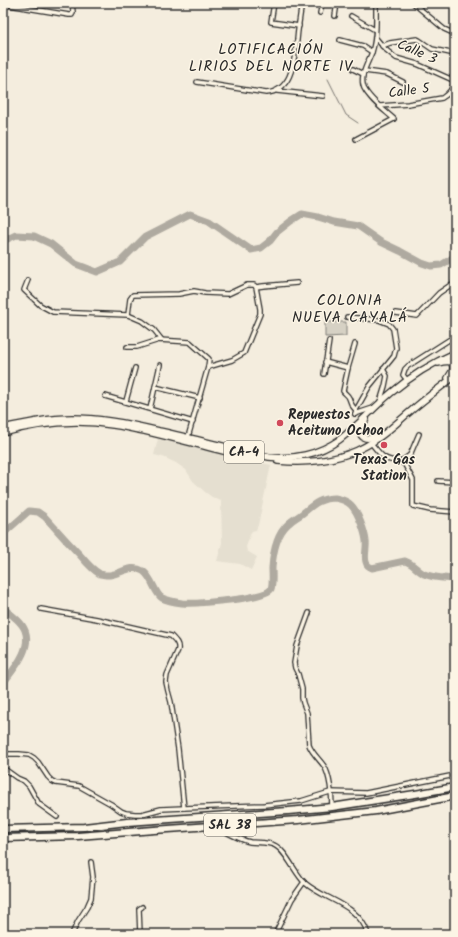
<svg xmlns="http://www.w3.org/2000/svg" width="458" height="937" viewBox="0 0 458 937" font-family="Kalam,sans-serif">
  <rect width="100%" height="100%" fill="#f4edde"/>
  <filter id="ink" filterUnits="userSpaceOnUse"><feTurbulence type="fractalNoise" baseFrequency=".025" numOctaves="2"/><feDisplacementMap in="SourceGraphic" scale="8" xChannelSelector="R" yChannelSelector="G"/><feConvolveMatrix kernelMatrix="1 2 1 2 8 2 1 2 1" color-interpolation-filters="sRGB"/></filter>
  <g filter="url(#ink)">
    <path fill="#e5dfd0" d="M158,439l113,26 -13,60 -2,5 -4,1 -2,4 -4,12 1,4 10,6 -6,13 -11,-6 -23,-3 5,-18 -1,-42 -9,-4 -7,-5 -12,-11 -7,-11 -10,-7 -13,-6 -9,-2z"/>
    <g fill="#d6d1c4" stroke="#807e78">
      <path d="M325,322h21v14l-21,1z"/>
      <path d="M455,789v5l-57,11 -86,11 -221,18 -88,2v-5l119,-6 148,-11z"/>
    </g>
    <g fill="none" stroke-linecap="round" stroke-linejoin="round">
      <path stroke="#7a7771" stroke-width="1" d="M328,79l18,36 12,8"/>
      <g stroke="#afaaa0" stroke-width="7">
        <path d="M3,241l13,-6 18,1 17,8 25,20 21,8 23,-10 25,-25 45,-23 19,7 42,29 10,-2 9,-7 7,-9 14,-11 11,-7 16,3 16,5 24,4 23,16 19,9 22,12 9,3 10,-1 10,-6 4,-4"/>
        <path d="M3,534l26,-23 9,1 7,5c12,13 23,26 35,38 5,6 12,15 20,19 1,0 4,1 6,1 13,1 24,-12 37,-4 10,7 11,22 19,27 6,3 13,4 20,5 13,1 84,-4 89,-14 2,-6 1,-15 1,-21 1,-16 4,-33 16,-44 5,-5 10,-7 15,-11 10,-8 17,-15 32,-15 6,1 12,3 16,7 7,7 14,27 15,36 1,7 -2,15 0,21 1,4 3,5 6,6l33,-7c9,3 11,9 19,13 9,4 21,4 31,5"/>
        <path d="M3,608c6,5 14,10 19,17 14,19 -7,43 -19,58"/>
      </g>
      <g stroke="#2b2b2b" stroke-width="6">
        <g id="street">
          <path d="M274,3l-3,19 28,4"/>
          <path d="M413,3l31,26 11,5"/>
          <path d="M3,4l66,11h3l1,-3 -1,-9"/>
          <path d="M320,13l2,-10"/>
          <path d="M335,16l2,-13"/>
          <path d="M351,16l24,14"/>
          <path d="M375,37l10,12 11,9 21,6 38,17"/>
          <path d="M340,40l23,6 9,6"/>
          <path d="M382,46l8,-3 27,-4 2,1 13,9 23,5"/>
          <path d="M353,69l10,5"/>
          <path d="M365,71l22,3 16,8"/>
          <path d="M197,82l69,11c27,-2 28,-33 31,-53 1,-12 3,-25 5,-37"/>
          <path d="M277,91l46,5"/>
          <path d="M380,106l28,-2 34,-6c7,-4 11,-10 13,-18"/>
          <path d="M356,139l38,-20c-10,-9 -24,-19 -30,-31 -5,-12 4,-25 8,-36 5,-15 4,-33 4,-49"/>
          <path d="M28,280l-4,10 16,15 13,7 75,3 14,6 12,9 8,10"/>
          <path d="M256,287l7,-1 34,-3"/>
          <path d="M396,313l21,3 22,-23 16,-11"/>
          <path d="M128,315l2,-16 3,-4 46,-1 15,-3 11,2 23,1 19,-9h7l2,2 4,22v5l-16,39 -12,7 -24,7"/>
          <path d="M347,317l32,3 10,4 4,5 3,19 -2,8 -25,31 -13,23 -1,4"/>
          <path d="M355,344l-7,24 -5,23c2,3 5,4 6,7 3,7 1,6 7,12"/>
          <path d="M127,347h10l22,-7 31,2 19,17 -1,8 -20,70"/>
          <path d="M325,362l23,6"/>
          <path d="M324,374l5,-33"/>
          <path d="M407,380l-4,-5 2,-6 3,-3 47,-30"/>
          <path d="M155,387l45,11"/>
          <path d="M105,396l88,26"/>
          <path d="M126,401l9,-33"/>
          <path d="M380,402l5,-16 2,-10 -4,-7"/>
          <path d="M150,409l10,-44"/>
          <path d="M355,414l18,-6"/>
          <path d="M371,443c10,12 12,18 29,18l5,4 8,15v26l17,4 25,2"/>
          <path d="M402,461l8,-6 9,-21"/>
          <path d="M438,481l17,1"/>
          <path d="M41,609l56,10 74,17c5,5 8,8 7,14l-11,25 -1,7 2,9 3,11 7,47 6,59"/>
          <path d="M309,613l-12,33 -3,17 1,5 3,6 4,15v9l1,5 4,10 2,32c3,8 10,14 15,21 6,9 8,30 8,41"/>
          <path d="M3,754h16l10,1 5,3 4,4 10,15 4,4 4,2 23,3 32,18 10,7 5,2 9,1h7l19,-5 23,-1 80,-3 37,-4 29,-9 36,1 89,-18"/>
          <path d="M3,768l14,10 7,3 5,5 10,18 18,13"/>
          <path d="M223,825l1,6c8,4 17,9 26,11 7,1 17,0 24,3 12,5 21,29 31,38 21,18 54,21 63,51"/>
          <path d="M72,934l6,-13 9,-14 4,-9 2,-21 -2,-15"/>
          <path d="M140,934l-1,-25 3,-2"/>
          <path d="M275,934l17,-35 12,-17"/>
        </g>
      </g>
      <g stroke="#2b2b2b" stroke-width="8">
        <g id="primary">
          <path d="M438,363c8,-2 16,-4 15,7l-5,8"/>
          <path d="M366,419c-3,5 -9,13 -3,18 2,1 4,2 7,1 3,0 6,-2 9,-4"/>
          <path d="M3,428c23,-5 46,-10 69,-10 30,0 59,6 87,13 37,8 73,18 110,26 24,3 50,-3 70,-17 19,-14 34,-32 52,-47 19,-16 41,-30 64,-40"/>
          <path d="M3,433c35,-10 74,-14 110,-8 40,6 79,19 119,28"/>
          <path d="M278,461c34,3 68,-1 96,-20 14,-9 26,-21 38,-31 14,-12 29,-23 43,-34"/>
        </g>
      </g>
      <g stroke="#2b2b2b" stroke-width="9">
        <g id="highway">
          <path d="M3,829l81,-2 43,-5 161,-11 44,-4 83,-13 40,-7"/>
          <path d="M3,838l75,-2 76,-6 144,-10 78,-9 79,-15"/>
        </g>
      </g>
      <use href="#street" stroke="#fcf5e5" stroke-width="3.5"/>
      <use href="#primary" stroke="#fcf5e5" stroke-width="5.5"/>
      <use href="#highway" stroke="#fcf5e5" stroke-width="6"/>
    </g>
  </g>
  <g fill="#d1495b" stroke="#fcf5e5" stroke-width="1.5">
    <circle cx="280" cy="423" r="4"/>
    <circle cx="384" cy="445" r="4"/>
  </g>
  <g text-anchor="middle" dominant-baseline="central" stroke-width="3" stroke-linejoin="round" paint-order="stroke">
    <g fill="#fcf5e5" stroke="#6a6863" stroke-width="1">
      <rect x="224" y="441" width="40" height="22" rx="3"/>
      <rect x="204" y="814" width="52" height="22" rx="3"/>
    </g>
    <g font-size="13" font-weight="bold" fill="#2b2b2b">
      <text x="244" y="452">CA-4</text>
      <text x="230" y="825">SAL 38</text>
    </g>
    <g font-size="14" fill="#2b2b2b" stroke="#fcf5e5">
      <text transform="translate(417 52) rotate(23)">Calle 3</text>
      <text transform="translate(409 91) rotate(-7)">Calle 5</text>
    </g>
    <g font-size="14" font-weight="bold" fill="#2b2b2b" stroke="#fcf5e5" text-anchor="start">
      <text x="288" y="415">Repuestos<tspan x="288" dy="16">Aceituno Ochoa</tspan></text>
      <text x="384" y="460" text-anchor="middle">Texas Gas<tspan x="384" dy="16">Station</tspan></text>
    </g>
    <g font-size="15" letter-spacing="1" fill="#2b2b2b" stroke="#fcf5e5">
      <text x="271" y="50">LOTIFICACIÓN<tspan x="271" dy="17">LIRIOS DEL NORTE IV</tspan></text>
      <text x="350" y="301">COLONIA<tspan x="350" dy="17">NUEVA CAYALÁ</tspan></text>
    </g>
  </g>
  <rect width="458" height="937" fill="none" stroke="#fcf5e5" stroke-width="16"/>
  <rect x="8" y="8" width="442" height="921" fill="none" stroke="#2b2b2b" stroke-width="1.5" filter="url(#ink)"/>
</svg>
